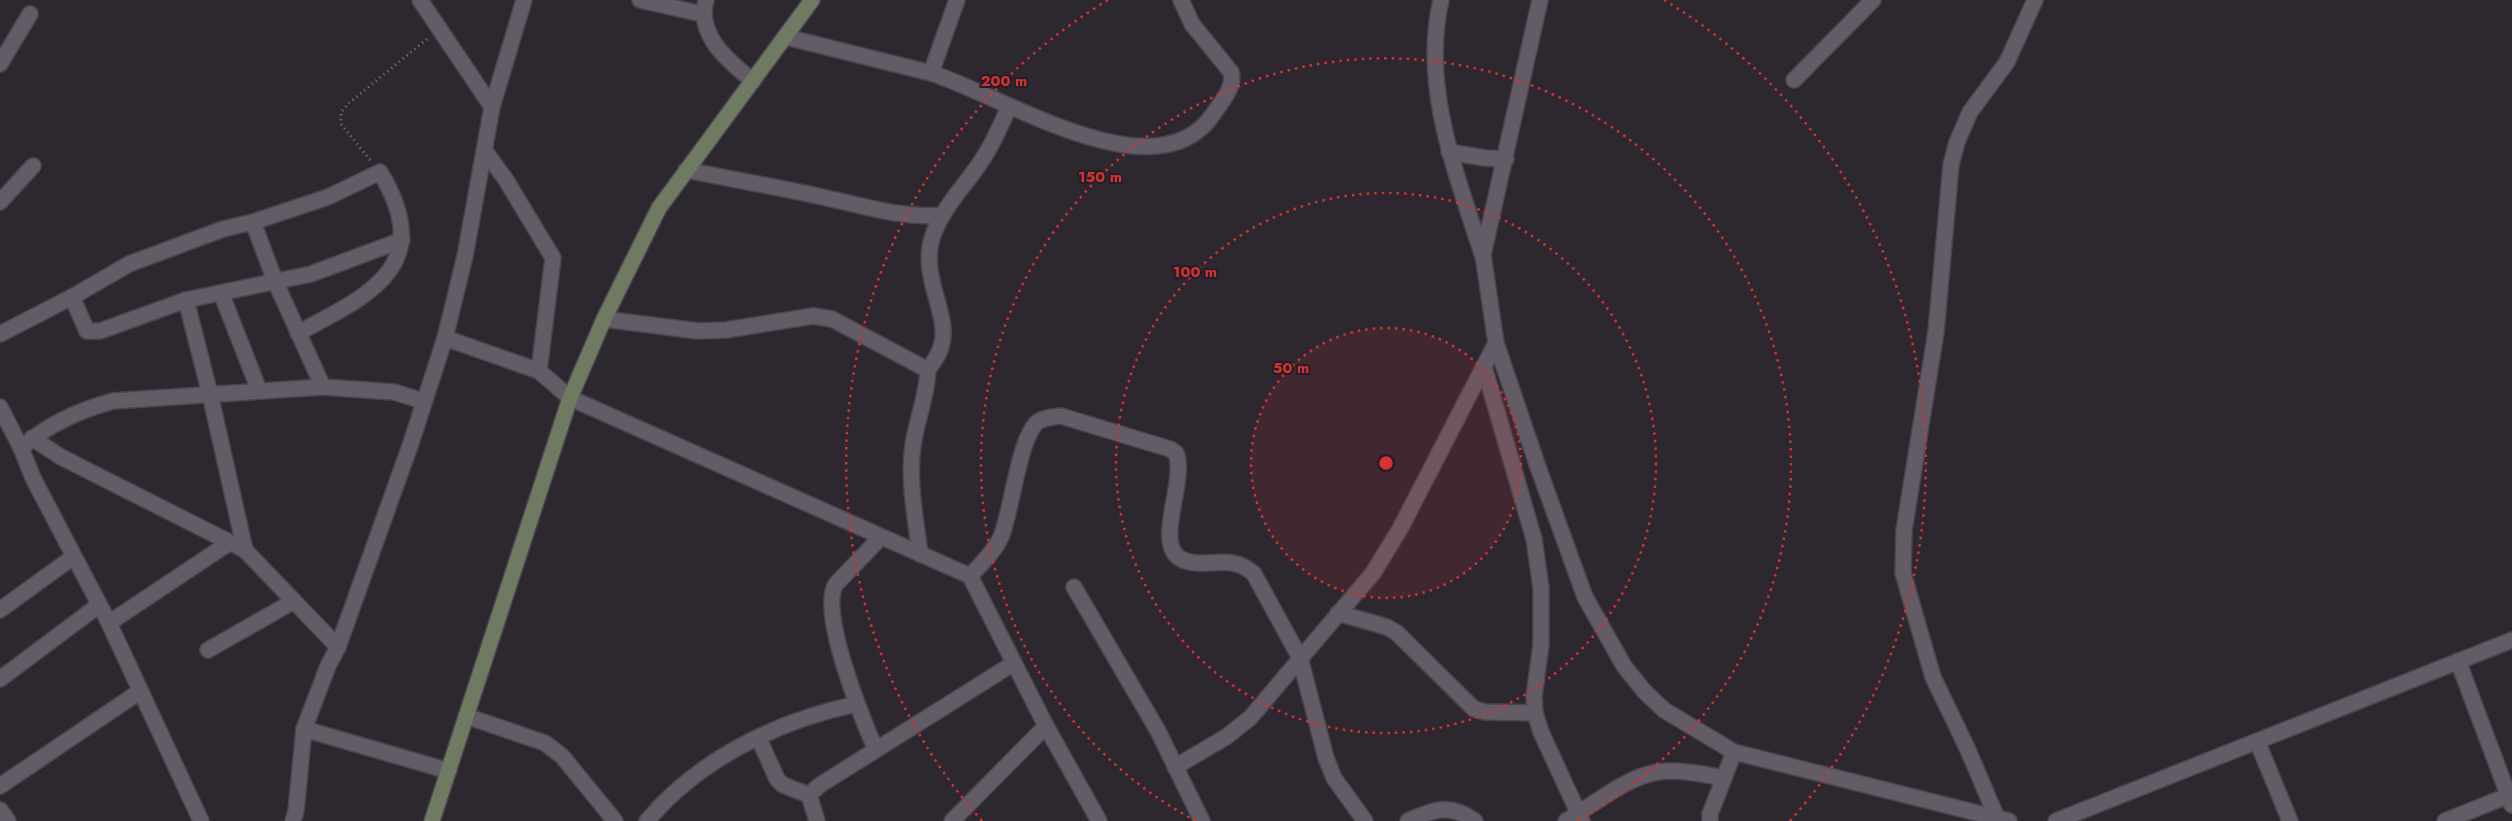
<svg xmlns="http://www.w3.org/2000/svg" width="2512" height="821" viewBox="0 0 2512 821" font-family="Jost,sans-serif">
  <rect width="100%" height="100%" fill="#2d2730"/>
  <g fill="none" stroke-linecap="round" stroke-linejoin="round">
    <g stroke="#4a454d" stroke-width="18">
      <g id="street">
        <path d="M420,0l72,107"/>
        <path d="M640,0l62,14"/>
        <path d="M706,0c-10,35 22,61 47,81"/>
        <path d="M957,0l-26,73c71,22 227,126 283,40 8,-12 21,-26 17,-41l-39,-48 -11,-24"/>
        <path d="M1441,0c-20,87 15,172 41,254"/>
        <path d="M1540,0l-57,255 13,88 42,124 47,130 39,69 20,25 20,19 70,42 275,69"/>
        <path d="M786,37l145,36"/>
        <path d="M0,64l30,-50"/>
        <path d="M1794,80l79,-80"/>
        <path d="M485,151l21,29 47,78 -14,113"/>
        <path d="M1449,152l36,6 21,1"/>
        <path d="M686,170c45,9 91,17 136,27 40,8 80,22 121,18"/>
        <path d="M0,202l33,-36"/>
        <path d="M253,222l22,59 48,106"/>
        <path d="M221,293l38,97"/>
        <path d="M72,297l15,34h13l86,-31 125,-26 91,-34"/>
        <path d="M186,300l24,94 35,156"/>
        <path d="M604,319l94,12 28,-1 87,-14 19,3 96,51c-1,29 -14,55 -16,84 -3,33 4,67 8,100"/>
        <path d="M0,334l72,-37 57,-33 94,-35 30,-7 75,-25 52,-25c56,93 -8,122 -82,161"/>
        <path d="M445,338l94,33 31,27 400,178 76,150 53,95"/>
        <path d="M1484,367l50,172 7,49v57l-7,51 1,17 6,19 41,89"/>
        <path d="M928,370c6,-9 12,-16 14,-27 7,-28 -20,-65 -11,-101 9,-35 39,-60 56,-90 9,-15 15,-30 22,-45"/>
        <path d="M0,407l21,41 12,30 76,145 92,198"/>
        <path d="M32,438l29,19 184,93 93,97"/>
        <path d="M21,448c26,-23 59,-38 92,-47l210,-14 71,5 29,9"/>
        <path d="M970,576c11,-12 24,-24 31,-39 11,-26 18,-103 38,-116 7,-4 14,-4 22,-5l109,33 6,4c11,29 -23,91 5,106 24,12 49,-8 73,15l46,84 26,100 8,20 31,43"/>
        <path d="M1074,587l84,144 44,90"/>
        <path d="M0,610l73,-53"/>
        <path d="M1338,613l49,14 10,6 77,76 11,3 50,1"/>
        <path d="M109,623l120,-80"/>
        <path d="M208,650l86,-49"/>
        <path d="M2458,661l54,144"/>
        <path d="M0,679l99,-74"/>
        <path d="M466,716l79,27 17,13 53,65"/>
        <path d="M304,729l145,42"/>
        <path d="M759,739l18,40 6,6 26,10"/>
        <path d="M2257,741l33,80"/>
        <path d="M875,748c-13,-30 -57,-138 -39,-164l45,-47"/>
        <path d="M1175,767l51,-30 24,-19 123,-145 27,-44 96,-186"/>
        <path d="M0,786l139,-94"/>
        <path d="M0,810l8,11"/>
        <path d="M1997,818l-29,-68 -35,-73 -30,-104 1,-43 32,-198 15,-167 6,-23 13,-30 37,-50 28,-62"/>
        <path d="M293,821l3,-10 8,-82 24,-63 10,-19 73,-204 34,-105 20,-82 27,-149 32,-107"/>
        <path d="M647,821c52,-62 132,-101 210,-117"/>
        <path d="M817,821l-8,-26 11,-10 194,-122"/>
        <path d="M952,821l94,-95"/>
        <path d="M1408,821c26,-12 43,-18 67,0"/>
        <path d="M1566,821c27,-16 62,-45 92,-49 22,-3 44,2 66,6"/>
        <path d="M1710,821v-7l24,-62"/>
        <path d="M2056,821l456,-181"/>
        <path d="M2445,821l67,-27"/>
      </g>
    </g>
    <g stroke="#4a454d" stroke-width="18">
      <path id="secondary" d="M432,821l138,-423 34,-79 55,-111 153,-208"/>
    </g>
    <path stroke="#7d777f" stroke-width="3" stroke-dasharray="1 4" stroke-linecap="butt" d="M370,160l-29,-36v-12l8,-9 78,-64"/>
    <use href="#street" stroke="#635b66" stroke-width="15"/>
    <use href="#secondary" stroke="#6e7b62" stroke-width="15"/>
  </g>
  <circle cx="1386" cy="463" r="135" fill="#d73232" fill-opacity=".12"/>
  <g fill="none" stroke="#d73232" stroke-width="2.5" stroke-dasharray="2.5 5">
    <circle cx="1386" cy="463" r="135"/>
    <circle cx="1386" cy="463" r="270"/>
    <path d="M1196 821A405 405 0 1 1 1576 821"/>
    <path d="M982 821A540 540 0 0 1 1108 0M1664 0A540 540 0 0 1 1790 821"/>
  </g>
  <circle cx="1386" cy="463" r="8" fill="#d73232" stroke="#231d26" stroke-width="2.5"/>
  <g font-size="15" text-anchor="middle" font-weight="bold" fill="#d73232" stroke="#231d26" stroke-width="4" stroke-linejoin="round" paint-order="stroke">
    <text x="1004" y="86">200 m</text>
    <text x="1100" y="182">150 m</text>
    <text x="1195" y="277">100 m</text>
    <text x="1291" y="373">50 m</text>
  </g>
</svg>
